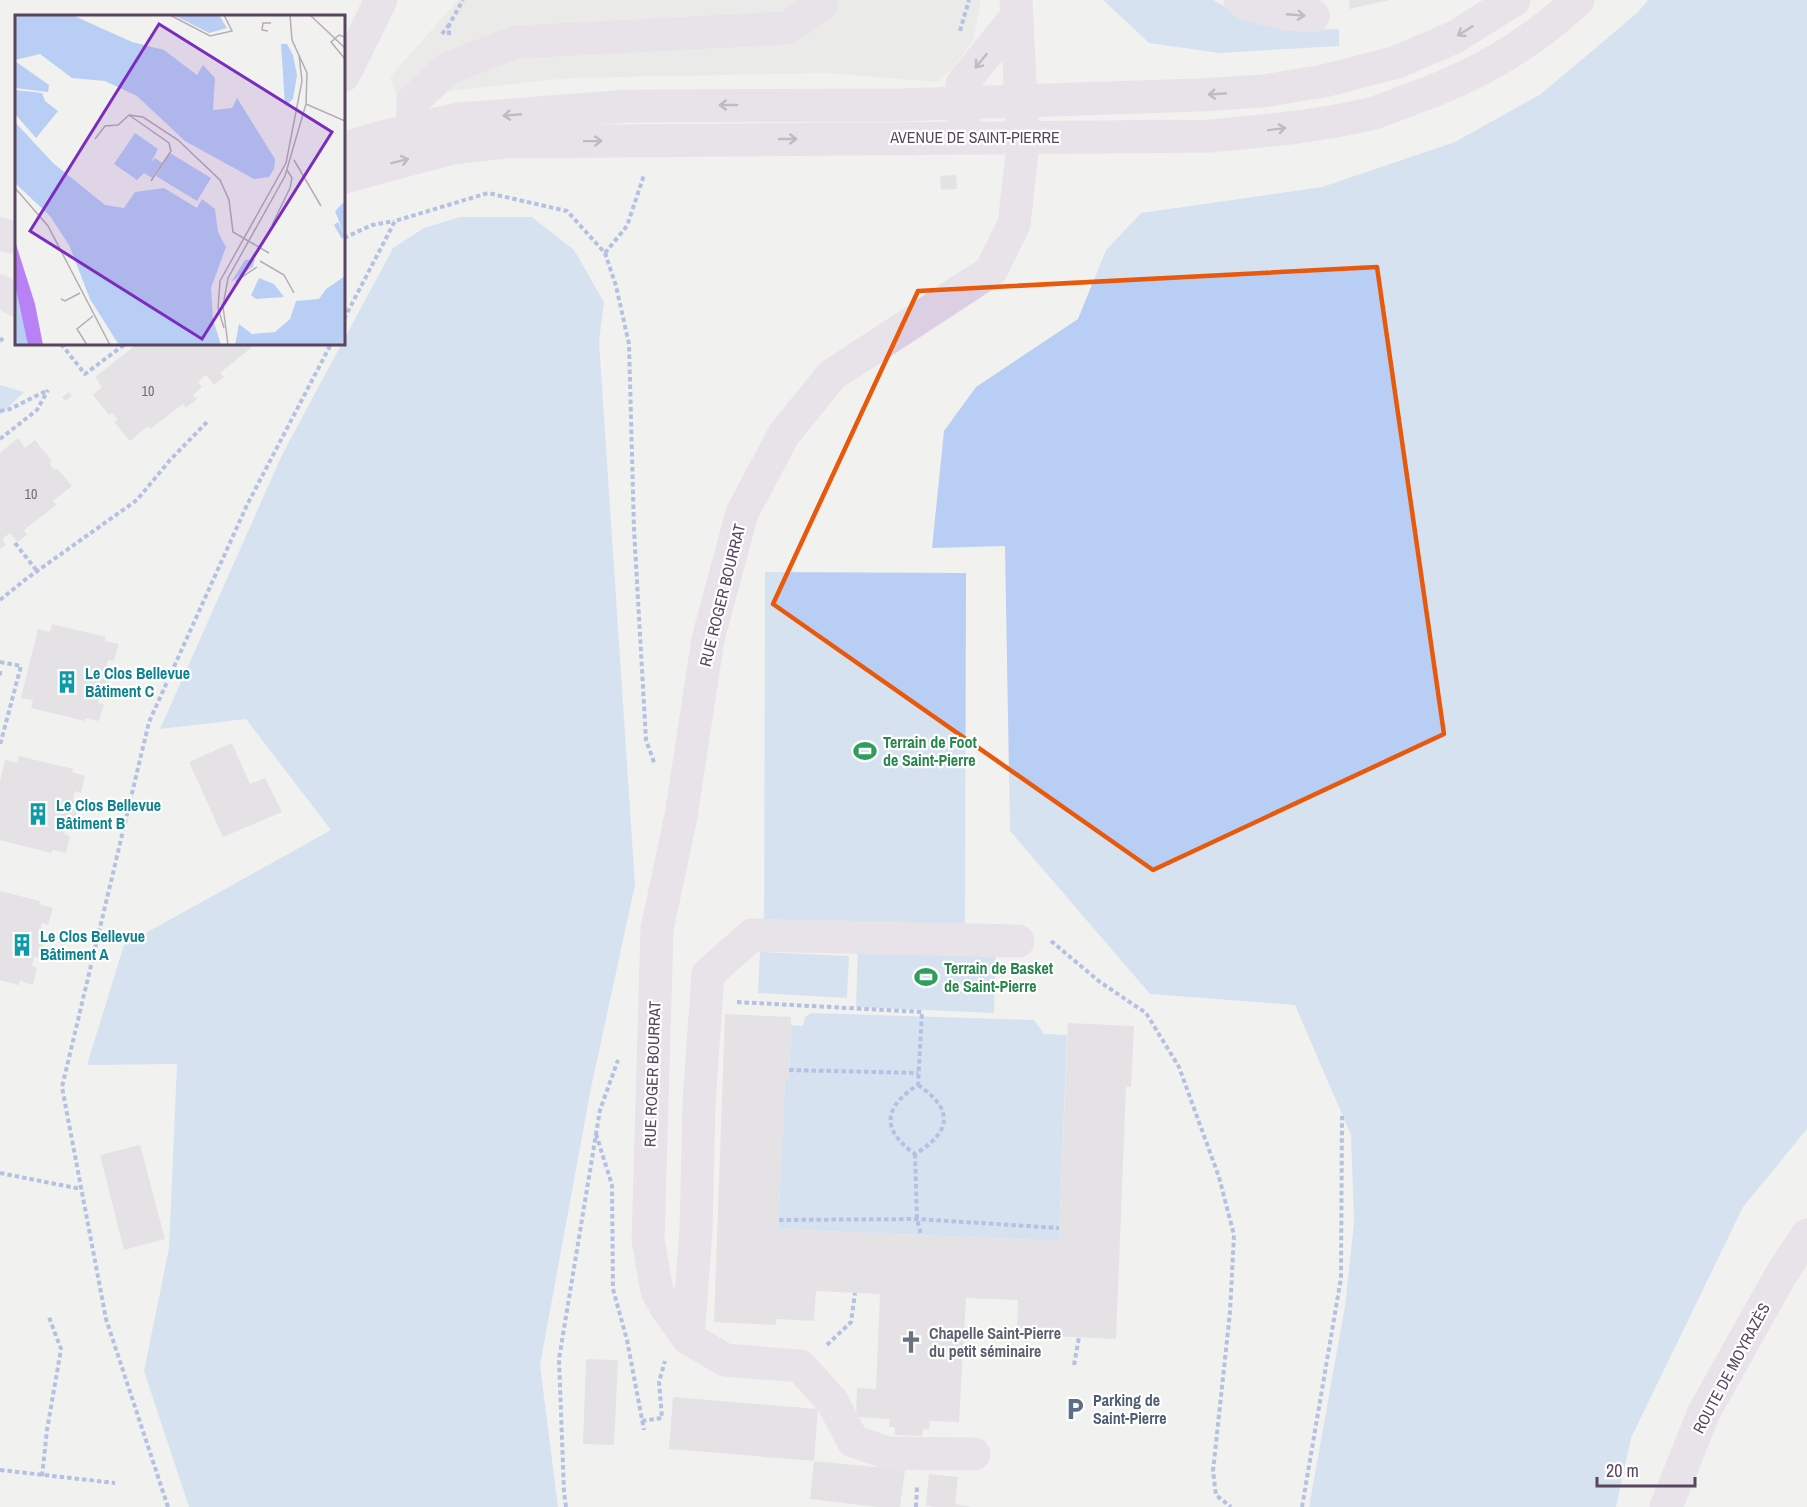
<svg xmlns="http://www.w3.org/2000/svg" width="1807" height="1507" viewBox="0 0 1807 1507" font-family="'Archivo Narrow',sans-serif">
  <rect width="100%" height="100%" fill="#f1f2ef"/>
  <path fill="#e3e3e1" d="M458,0h523l-8,41 -20,27 -17,14 -109,-9 -257,5 -122,13 -35,10 -17,-6 -6,-18z"/>
  <g fill="#b9cef4">
    <path d="M1103,0h110l45,24 42,6 39,-1v17l-120,7 -70,-10z"/>
    <path d="M1648,0h159v1129l-64,78 -112,231 -15,69h-307l36,-201 9,-84 -3,-87 -56,-130 -145,-11 -140,-163 -5,-285 -73,2 12,-117 32,-44 102,-68 28,-69 35,-37 181,-26 133,-45 86,-48 97,-82z"/>
    <path d="M460,217h72l42,33 30,52 -5,39 36,544 -44,203 -51,277 18,142h-369l-45,-136 25,-123 8,-184 -90,1 37,-120 207,-115 -85,-111 -86,10 122,-274 111,-207 31,-20z"/>
    <path d="M0,385l24,7 -24,23z"/>
    <path d="M765,572l201,1 -1,358 -201,-1z"/>
    <path d="M858,941l138,7 -2,65 -138,-6z"/>
    <path d="M760,952l89,4 -2,42 -89,-5z"/>
    <path d="M811,1013l223,7 10,14 23,1 -8,206 -281,-12 7,-150h4l2,-54 12,1 2,-9z"/>
  </g>
  <g fill="#d6ced8">
    <path d="M1350,0h39l-40,9z"/>
    <path d="M956,175l1,14 -16,1 -1,-14z"/>
    <path d="M137,344h112l3,3 -32,26 4,4 -10,8 -8,-10 -8,7 4,5 -9,8 4,4 -11,9 -3,-4 -33,25 -2,-3 -18,15 -16,-19 4,-2 -6,-7 -3,2 -16,-20 9,-8 -7,-10z"/>
    <path d="M69,392l3,4 -7,5 -3,-4z"/>
    <path d="M18,438l7,10 10,-8 17,21 -3,2 5,7 3,-2 15,18 -19,15 3,4 -32,25 3,5 -9,7 -8,-9 -8,6 4,6 -6,4v-96z"/>
    <path d="M52,624l54,13 -1,4 14,3 -5,17 -6,-1 -2,9 6,2 -6,24 -6,-2 -2,10 6,1 -5,17 -14,-3v3l-54,-13 2,-8 -12,-2 17,-69 12,3z"/>
    <path d="M232,743l18,41 15,-6 17,34 -59,25 -34,-75z"/>
    <path d="M19,756l54,13 -1,3 13,4 -4,17 -6,-2 -2,9 6,2 -6,24 -6,-1 -3,9 6,2 -4,17 -13,-3 -2,3 -51,-13v-59l5,-21 12,3z"/>
    <path d="M0,891l40,10 -1,3 14,4 -5,17 -6,-2 -2,9 6,2 -6,24 -6,-1 -2,9 5,2 -4,17 -13,-4 -1,4 -19,-5z"/>
    <path d="M725,1014l66,3 -2,63 -4,-1 -7,150 281,12 9,-218 66,3 -3,61h-5l-10,252 -66,-3 1,-6 -34,-2 1,-28 -52,-2 -7,124 -29,-1 -1,9 -6,-1 -1,7 -27,-1v-8h-6l1,-8 -34,-2 1,-29 19,1 4,-95 -64,-3 -2,30 -38,-2v6l-62,-3z"/>
    <path d="M140,1145l25,94 -41,11 -24,-95z"/>
    <path d="M586,1359l32,1 -4,85 -31,-1z"/>
    <path d="M673,1397l145,12 -4,52 -145,-12z"/>
    <path d="M814,1461l91,9 -5,37h-22l-68,-8z"/>
    <path d="M929,1474l29,3 -3,27 17,3h-39l-7,-2z"/>
  </g>
  <g fill="none" stroke-linecap="round" stroke-linejoin="round">
    <g stroke="#6d85d6" stroke-width="4" stroke-dasharray="4.5 3" stroke-linecap="butt">
      <path d="M960,31l9,-31"/>
      <path d="M442,34l7,-9"/>
      <path d="M449,35v-10l14,-25"/>
      <path d="M344,238l28,-13 22,-4"/>
      <path d="M605,253l22,-27 17,-51"/>
      <path d="M344,319l51,-98 93,-28 79,18 38,42 11,33 13,58 5,185 12,211 9,25"/>
      <path d="M0,341l3,-3"/>
      <path d="M61,344l24,30 40,-30"/>
      <path d="M0,411l10,-2 38,-19"/>
      <path d="M0,439l37,-29 11,-20"/>
      <path d="M15,543l22,28"/>
      <path d="M0,600l26,-21 111,-79 33,-40 37,-38"/>
      <path d="M0,662l21,4 -21,79"/>
      <path d="M0,671v5"/>
      <path d="M1051,941l49,41 46,31 33,54 40,110 15,58 -4,77 -17,159 3,24 15,12"/>
      <path d="M737,1002l185,10 -4,73"/>
      <path d="M789,1070l129,3"/>
      <path d="M918,1085c37,25 33,47 -3,69 -34,-24 -32,-47 3,-69z"/>
      <path d="M596,1134l16,51 1,104 14,51 17,90"/>
      <path d="M915,1154l2,65 4,16"/>
      <path d="M0,1173l81,16"/>
      <path d="M779,1220l138,-1 142,9"/>
      <path d="M827,1345l24,-23 4,-29"/>
      <path d="M1074,1365l5,-28"/>
      <path d="M642,1421l20,-3 -3,-36 6,-21"/>
      <path d="M0,1470l115,13"/>
      <path d="M42,1476l5,-46 14,-81 -12,-32"/>
      <path d="M168,1507l-62,-188 -44,-232 87,-365 98,-217 84,-161"/>
      <path d="M566,1507l-2,-15 -5,-133 41,-249 18,-50"/>
      <path d="M916,1507l1,-20"/>
      <path d="M1302,1507l39,-229 1,-162"/>
    </g>
    <g stroke="#ddcfe3" stroke-width="33">
      <path d="M1240,0l5,3 42,11 26,2"/>
      <path d="M344,75l37,-75"/>
      <path d="M964,124l-2,-40 55,-68"/>
      <path d="M413,129v-28l35,-33 69,-26 270,-14 34,-23"/>
      <path d="M344,148l38,-11 76,-18 170,-13 272,-1 299,-10 64,-4 61,-10 73,-19 58,-25 59,-37"/>
      <path d="M344,177l108,-29 52,-6 707,-6c54,-5 110,-10 163,-23 12,-4 24,-9 35,-13 65,-23 118,-53 169,-100"/>
      <path d="M0,234l16,4"/>
      <path d="M0,291l16,9"/>
      <path d="M688,1338l8,-108 3,-127 9,-129 44,-39 266,6"/>
      <path d="M974,1454l-86,-1 -35,-12 -21,-40 -32,-35 -75,-6 -37,-22 -21,-29 -10,-18 -9,-51 9,-311 24,-113 27,-177 34,-126 42,-79 48,-59 159,-104 23,-47 9,-79 -7,-145"/>
      <path d="M1666,1507l38,-95 78,-139 25,-38"/>
    </g>
  </g>
  <defs><path id="oneway-shaft" d="M-6 0H5M1.5-3L5.5 0L1.5 3" fill="none" stroke-width="1.6" stroke-linecap="round" stroke-linejoin="round" transform="scale(1.5)"/></defs>
  <g stroke="#87758d">
    <use href="#oneway-shaft" transform="translate(1296 15) rotate(5)"/>
    <use href="#oneway-shaft" transform="translate(1465 31) rotate(148)"/>
    <use href="#oneway-shaft" transform="translate(981 61) rotate(129)"/>
    <use href="#oneway-shaft" transform="translate(1217 94) rotate(176)"/>
    <use href="#oneway-shaft" transform="translate(728 105) rotate(180)"/>
    <use href="#oneway-shaft" transform="translate(512 115) rotate(175)"/>
    <use href="#oneway-shaft" transform="translate(1277 129) rotate(-7)"/>
    <use href="#oneway-shaft" transform="translate(788 139)"/>
    <use href="#oneway-shaft" transform="translate(593 141) rotate(-1)"/>
    <use href="#oneway-shaft" transform="translate(400 161) rotate(-14)"/>
  </g>
  <path d="M0 0H1807V1507H0ZM1377,267l67,467 -291,136 -380,-266 145,-313z" fill="#f1f2ef" fill-opacity=".55" fill-rule="evenodd"/>
  <path fill="none" stroke="#e8590c" stroke-width="4.5" stroke-linejoin="round" d="M1377,267l67,467 -291,136 -380,-266 145,-313z"/>
  <defs>
    <g id="building-bare" transform="scale(1.8)"><path d="M-4-6H4V6H1V3H-1V6H-4ZM-2.5-4.3h1.7v1.8h-1.7ZM.8-4.3h1.7v1.8H.8ZM-2.5-1h1.7V.8h-1.7ZM.8-1h1.7V.8H.8Z" fill="#0f9aa8" stroke="#fff" stroke-width="2.5" paint-order="stroke"/></g>
    <g id="stadium-bare" transform="scale(1.8)"><path d="M0-5a6.5 5 0 1 0 0 10a6.5 5 0 1 0 0-10ZM-3.5-1.8h7v3.6h-7Z" fill="#2e9e5b" stroke="#fff" stroke-width="2.5" paint-order="stroke"/></g>
    <g id="church-bare" transform="scale(1.8)"><path d="M-1.2-6h2.4v3.5h3.3v2.4h-3.3V6h-2.4V-.1h-3.3v-2.4h3.3Z" fill="#6b7280" stroke="#fff" stroke-width="2.5" paint-order="stroke"/></g>
    <g id="parking-bare" transform="scale(1.8)"><path d="M-3.5-5.5H1a3.5 3.5 0 0 1 0 7H-1V5.5H-3.5ZM-1-3.4V-.6H.8a1.4 1.4 0 0 0 0-2.8Z" fill="#5c6f8a" stroke="#fff" stroke-width="2.5" paint-order="stroke"/></g>
  </defs>
  <g fill-rule="evenodd">
    <use href="#building-bare" x="67" y="682"/>
    <use href="#stadium-bare" x="865" y="751"/>
    <use href="#building-bare" x="38" y="814"/>
    <use href="#building-bare" x="22" y="945"/>
    <use href="#stadium-bare" x="926" y="977"/>
    <use href="#church-bare" x="911" y="1342"/>
    <use href="#parking-bare" x="1075" y="1409"/>
  </g>
  <g text-anchor="middle" dominant-baseline="central" stroke-width="4.5" stroke-linejoin="round" paint-order="stroke">
    <g font-size="14" fill="#78677d">
      <text x="148" y="391">10</text>
      <text x="31" y="494">10</text>
    </g>
    <g font-size="16" fill="#58455f" stroke="#fff">
      <text x="975" y="137">AVENUE DE SAINT-PIERRE</text>
      <text transform="translate(722 595) rotate(-76)">RUE ROGER BOURRAT</text>
      <text transform="translate(652 1074) rotate(-88)">RUE ROGER BOURRAT</text>
      <text transform="translate(1731 1368) rotate(-62)">ROUTE DE MOYRAZÈS</text>
    </g>
    <g font-size="16" font-weight="bold" fill="#0d838f" stroke="#fff" text-anchor="start">
      <text x="85" y="673">Le Clos Bellevue<tspan x="85" dy="18">Bâtiment C</tspan></text>
      <text x="56" y="805">Le Clos Bellevue<tspan x="56" dy="18">Bâtiment B</tspan></text>
      <text x="40" y="936">Le Clos Bellevue<tspan x="40" dy="18">Bâtiment A</tspan></text>
    </g>
    <g font-size="16" font-weight="bold" fill="#27864d" stroke="#fff" text-anchor="start">
      <text x="883" y="742">Terrain de Foot<tspan x="883" dy="18">de Saint-Pierre</tspan></text>
      <text x="944" y="968">Terrain de Basket<tspan x="944" dy="18">de Saint-Pierre</tspan></text>
    </g>
    <g font-size="16" font-weight="bold" fill="#5b616d" stroke="#fff" text-anchor="start">
      <text x="929" y="1333">Chapelle Saint-Pierre<tspan x="929" dy="18">du petit séminaire</tspan></text>
    </g>
    <g font-size="16" font-weight="bold" fill="#4e5e75" stroke="#fff" text-anchor="start">
      <text x="1093" y="1400">Parking de<tspan x="1093" dy="18">Saint-Pierre</tspan></text>
    </g>
  </g>
  <g transform="translate(15 15)">
    <rect width="330" height="330" fill="#f1f2ef"/>
    <path d="M0,0h57l60,27 32,8 33,25 6,-10 12,13 -2,32 19,-2 5,-10 38,61 -1,10 -5,8 -15,2 -69,-38 -48,-45 -32,-15 -33,-3 -32,-24 -25,6zM159,0h45l8,13 -18,5zM266,29h6l6,11 4,20 -4,24 -8,7zM0,46l34,24 -1,7 -33,-4zM0,75l27,3 3,8 13,10 -22,27 -21,-24zM0,107l38,41 52,42 19,3 11,-16 29,-4 33,20 5,-9 13,10 3,23 8,15 -15,41 2,31 8,26h-102l-29,-46 -21,-54 -19,-29 -35,-33zM120,118l23,16 -7,13 4,-4 7,5 -10,15 -8,-5 -7,7 -23,-16zM155,138l41,25 -14,23 -41,-25zM330,186v35l-3,3 -8,-14 4,-3 6,12 -9,-23zM240,244l-2,8 -22,15 14,-22zM330,261v69h-110l4,-21 13,10 23,-2 15,-13 6,-18 23,-2 7,-10zM244,263l15,6 10,13 -28,2 -5,-4zM0,269l9,29 4,32h-13z" fill="#b9cef4"/>
    <path d="M0,226l20,63 8,41h-15l-13,-61z" fill="#b881f6"/>
    <path fill="none" stroke="#b4adb5" stroke-width="1.5" d="M155,0l40,21 22,-5 -8,-16M295,0l35,33M253,16l-6,-1 1,-7h8M330,22l-6,-2 -8,7 14,17M291,89l39,17M114,100l40,28 2,8 -20,30M80,124l10,-13 13,-1 11,-10 14,2 35,23 42,40 9,20 4,32 36,21M279,145l27,46M0,173l33,38 62,119M257,210l18,-37 2,-10 -5,-8M245,246l24,14 10,18M221,266l21,-14M46,284l4,2 15,-8M209,313l-6,-20 2,-27 66,-118 16,-82 -3,-26M72,330l-10,-16 16,-13M213,330l-5,-39 5,-28 57,-102 21,-72 1,-31 -15,-33 -2,-25"/>
    <path fill="#7b2cbf" fill-opacity="0.15" stroke="#7b2cbf" stroke-width="3" d="M144,9l173,108 -130,207 -172,-108z"/>
    <rect width="330" height="330" fill="none" stroke="#58455f" stroke-width="3"/>
  </g>
  <path d="M1597 1477v9h98v-9" fill="none" stroke="#58455f" stroke-width="3"/>
  <text x="1606" y="1477" font-size="18" fill="#58455f" stroke="#ffffff" stroke-width="4.5" paint-order="stroke">20 m</text>
</svg>
